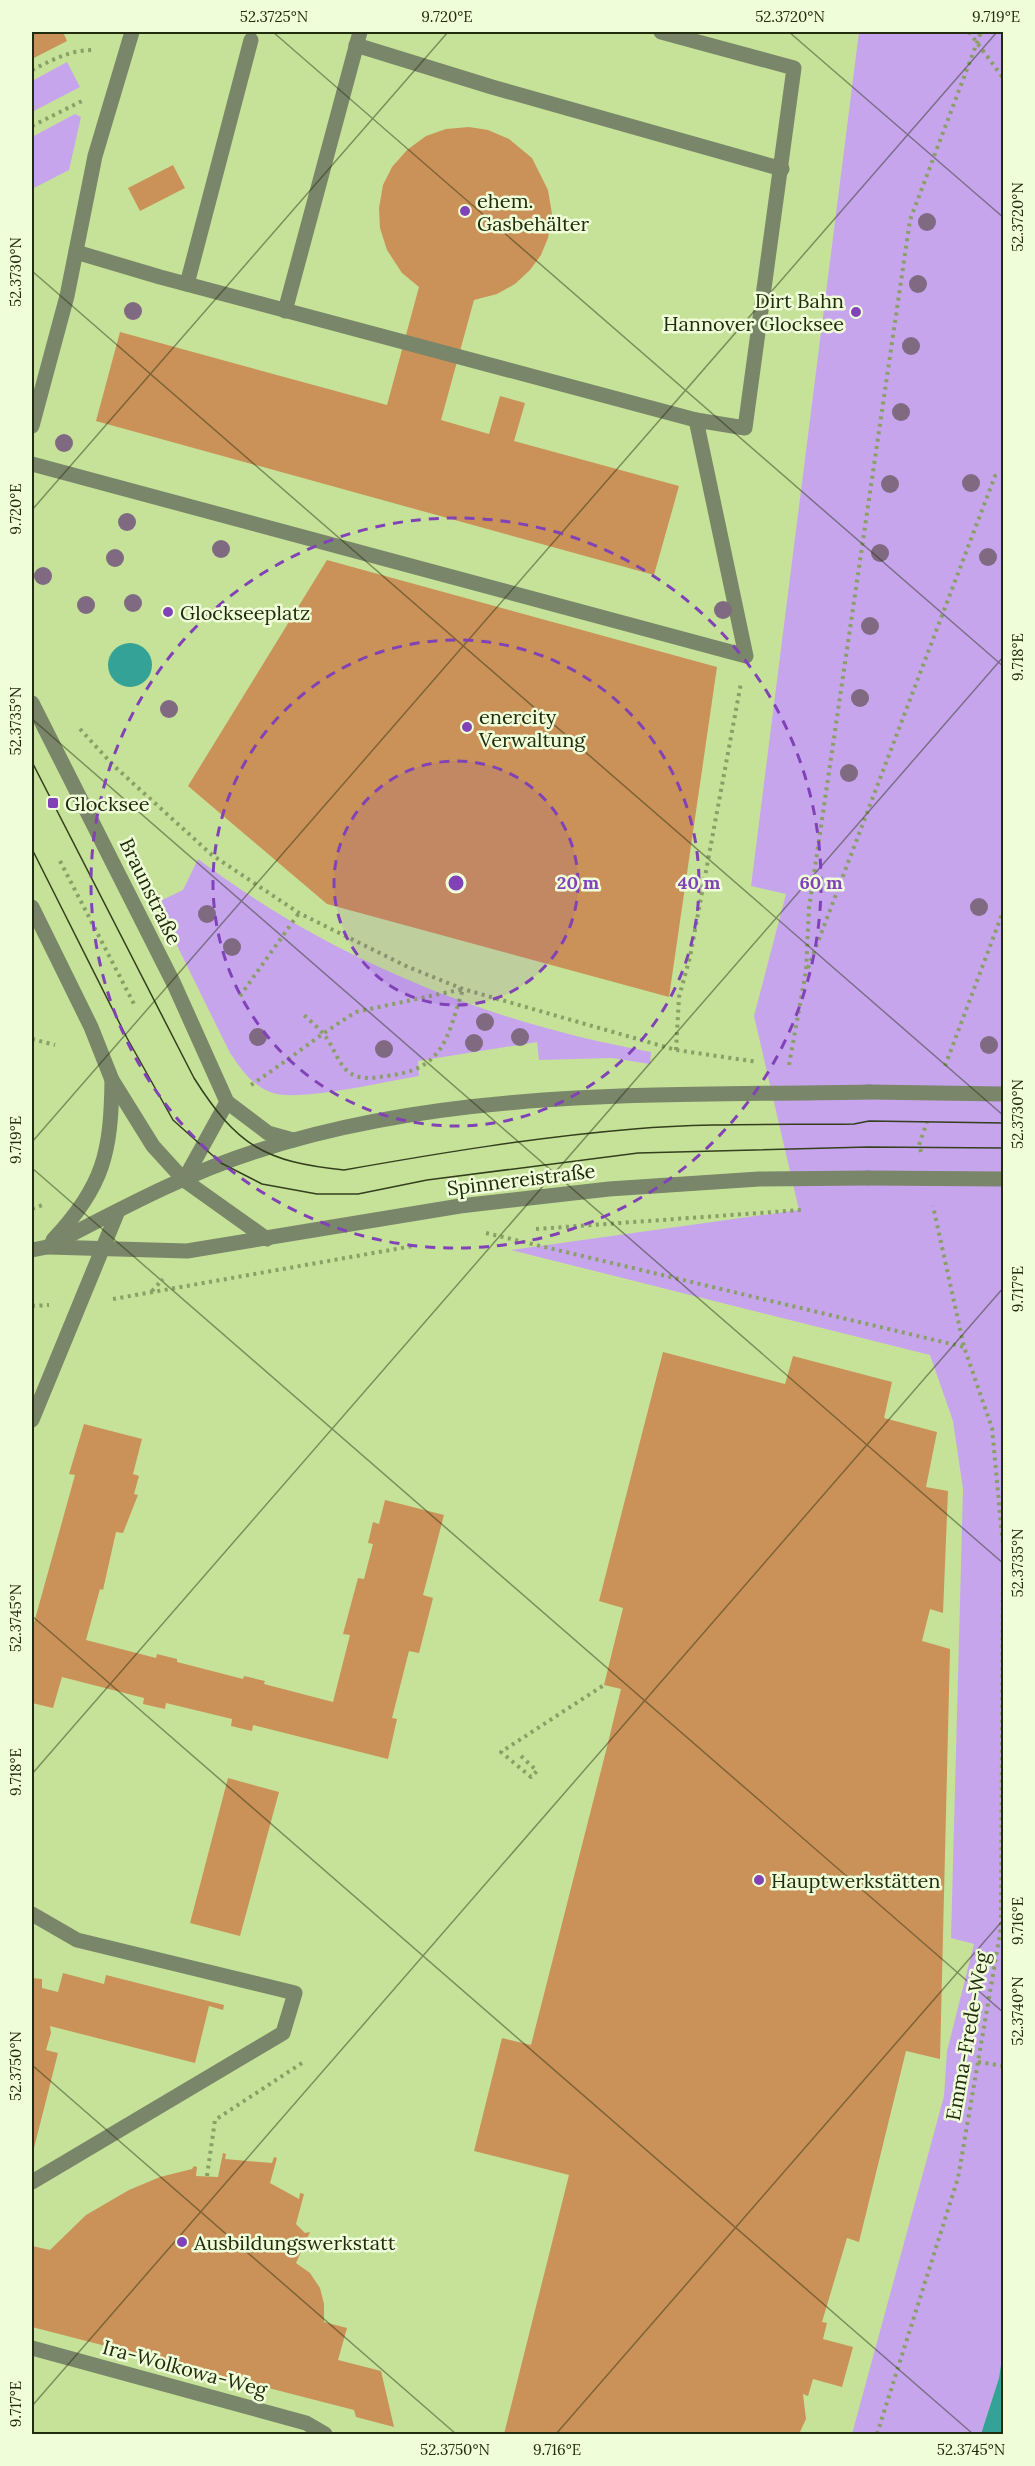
<svg xmlns="http://www.w3.org/2000/svg" width="1035" height="2466" viewBox="0 0 1035 2466" font-family="Lora,serif">
  <rect width="100%" height="100%" fill="#c6e299"/>
  <g fill="#c7a5ed">
    <path d="M859,32h144l1,2320 -5,26 -18,56h-129l92,-338 3,-45 27,-107 -23,-6 12,-449 -10,-68 -23,-66 -419,-105 288,-40 -45,-194 32,-122 -35,-8z"/>
    <path d="M67,62l13,25 -48,25v-31z"/>
    <path d="M75,114l6,3 -12,53 -37,19v-52z"/>
    <path d="M198,859c132,100 291,164 453,193l-1,12 -38,-6 -73,2 -2,-18 -119,19 1,15c-32,5 -119,26 -146,17 -20,-6 -32,-24 -43,-40l-74,-150 27,-13z"/>
  </g>
  <g fill="#35a297">
    <circle cx="130" cy="665" r="22"/>
    <path d="M1003,2352v82h-22l18,-56z"/>
  </g>
  <g fill="#ca9258">
    <path d="M32,32h31l4,9 -35,18z"/>
    <path d="M469,127l19,3 21,9 23,19 16,32 4,24 -4,24 -7,17 -11,15 -15,14 -18,10 -23,6 -33,120 48,14 11,-38 25,7 -11,38 165,45 -25,89 -558,-154 24,-89 267,73 32,-118 -17,-14 -15,-23 -7,-22 -1,-20 4,-23 9,-18 15,-17 19,-14 20,-7z"/>
    <path d="M173,165l12,23 -45,23 -12,-23z"/>
    <path d="M327,560l390,107 -48,330 -342,-93 -139,-118z"/>
    <path d="M663,1352l122,32 8,-28 99,26 -8,36 53,14 -11,55 22,4 -5,122 -13,-4 -8,32 28,8 -10,410 -34,-8 -47,191 -12,-4 -25,84 5,1 -4,16 30,8 -11,40 -29,-8 -5,17 -5,-2 3,25 -7,15h-295l65,-259 -95,-24 28,-113 29,7 76,-298 14,-58 -17,-4 19,-77 -24,-7z"/>
    <path d="M84,1424l58,15 -9,35 6,2 -5,18 4,1 -15,38 -7,-1 -13,58 -3,-1 -14,51 70,18 1,-4 20,5v3l66,17 1,-3 21,5 -1,3 69,18 17,-67 -7,-1 15,-56 6,1 9,-35 -5,-1 5,-21 6,2 6,-24 59,15 -21,80 10,3 -14,55 -10,-2 -17,67 5,1 -9,40 -135,-34 -1,6 -21,-5 1,-7 -66,-16 -1,6 -22,-5 1,-6 -82,-21 -9,31 -21,-5v-73l43,-155 -6,-1z"/>
    <path d="M228,1778l51,14 -39,144 -50,-13z"/>
    <path d="M63,1973l41,11 2,-9 118,30 -1,5 -14,-4 -14,57 -145,-37 1,7 -5,17 12,3 -26,103v-178l10,1v9l16,4z"/>
    <path d="M223,2153l3,1 -1,5 47,4 2,-6 3,1 -7,25 29,16 1,-6 4,1 -8,30 9,9 5,-1 -14,31 14,10 10,15 4,16v18l23,6 -9,32 43,11 13,56 -38,-10 -2,-7 -322,-83v-81l18,4 36,-35 43,-25 31,-13 32,-8 2,-3 3,1 -1,9 22,1z"/>
  </g>
  <g fill="none" stroke-linecap="round" stroke-linejoin="round">
    <g stroke="#899f66" stroke-width="4" stroke-dasharray="3 4.5" stroke-linecap="butt">
      <path d="M969,32l35,47"/>
      <path d="M32,70c20,-10 38,-20 61,-20"/>
      <path d="M32,126l50,-25"/>
      <path d="M80,729l34,37 98,89 87,58 109,54 55,22 213,61 82,12"/>
      <path d="M60,861l74,143"/>
      <path d="M808,968l187,-492 9,-1"/>
      <path d="M240,996l59,-83"/>
      <path d="M32,1039l23,6"/>
      <path d="M676,1050l3,-53 11,-40 51,-274"/>
      <path d="M789,1065l17,-94 3,-63 101,-688 71,-188"/>
      <path d="M945,1066l59,-157"/>
      <path d="M251,1085c35,-23 69,-51 105,-73l107,-23c-16,49 -19,81 -77,87 -12,2 -26,4 -36,-3 -12,-8 -16,-26 -25,-37 -7,-9 -16,-16 -23,-23"/>
      <path d="M921,1152l-2,-7 8,-23"/>
      <path d="M32,1209l13,-5"/>
      <path d="M536,1229l265,-19"/>
      <path d="M486,1233l478,114"/>
      <path d="M152,1291l11,-12"/>
      <path d="M113,1299l300,-53"/>
      <path d="M32,1306l17,-1"/>
      <path d="M521,1756l16,15 -6,6 -30,-25 103,-67"/>
      <path d="M978,2062l26,4"/>
      <path d="M207,2176l8,-56 87,-57"/>
      <path d="M877,2434l81,-256 43,-250 2,-382 -11,-118 -28,-81 -31,-141"/>
    </g>
    <g stroke="#7a8669" stroke-width="15">
      <path d="M356,45l136,42 290,82"/>
      <path d="M76,252l84,25 536,143"/>
      <path d="M187,284l64,-244"/>
      <path d="M285,311l75,-279"/>
      <path d="M32,426l35,-130 28,-140 37,-124"/>
      <path d="M32,464l714,192 -50,-236 49,8 49,-360 -133,-36"/>
      <path d="M32,703l142,281 53,118 41,31 25,7"/>
      <path d="M32,907l59,120 21,53 41,66 31,34 83,59"/>
      <path d="M184,1180l43,-78"/>
      <path d="M53,1240c51,-54 58,-88 59,-160"/>
      <path d="M48,1247l139,4 273,-45 149,-17 150,-10 109,-1"/>
      <path d="M32,1250l15,-3c68,-35 137,-73 210,-96 196,-64 409,-55 612,-59"/>
      <path d="M32,1420l86,-209"/>
      <path d="M32,1914l45,26 218,53 -12,40 -251,149"/>
      <path d="M32,2348l274,75 19,11"/>
    </g>
    <g stroke="#333f1d" stroke-width="1.5">
      <path d="M32,762l162,316c43,68 71,84 150,92 96,-17 193,-33 290,-41 73,-6 146,-4 220,-5l15,-3 135,2"/>
      <path d="M32,849l95,189 46,82 48,43 41,21 55,10h41l69,-14 211,-27 230,-6 136,1"/>
    </g>
    <g stroke="#7a8669" stroke-width="15">
      <path d="M869,1092l135,2"/>
      <path d="M868,1178l136,1"/>
    </g>
  </g>
  <g fill="#806a81">
    <circle cx="927" cy="222" r="9"/>
    <circle cx="918" cy="284" r="9"/>
    <circle cx="133" cy="311" r="9"/>
    <circle cx="911" cy="346" r="9"/>
    <circle cx="901" cy="412" r="9"/>
    <circle cx="64" cy="443" r="9"/>
    <circle cx="971" cy="483" r="9"/>
    <circle cx="890" cy="484" r="9"/>
    <circle cx="127" cy="522" r="9"/>
    <circle cx="221" cy="549" r="9"/>
    <circle cx="880" cy="553" r="9"/>
    <circle cx="988" cy="557" r="9"/>
    <circle cx="115" cy="558" r="9"/>
    <circle cx="43" cy="576" r="9"/>
    <circle cx="133" cy="603" r="9"/>
    <circle cx="86" cy="605" r="9"/>
    <circle cx="723" cy="610" r="9"/>
    <circle cx="870" cy="626" r="9"/>
    <circle cx="860" cy="698" r="9"/>
    <circle cx="169" cy="709" r="9"/>
    <circle cx="849" cy="773" r="9"/>
    <circle cx="979" cy="907" r="9"/>
    <circle cx="207" cy="914" r="9"/>
    <circle cx="232" cy="947" r="9"/>
    <circle cx="485" cy="1022" r="9"/>
    <circle cx="258" cy="1037" r="9"/>
    <circle cx="520" cy="1037" r="9"/>
    <circle cx="474" cy="1043" r="9"/>
    <circle cx="989" cy="1045" r="9"/>
    <circle cx="384" cy="1049" r="9"/>
  </g>
  <path fill="none" stroke="#212b0e" stroke-width="1.5" stroke-opacity="0.45" d="M273,32l731,635M789,32l215,186M32,271l972,845M32,510l416,-478M32,719l972,845M32,1142l965,-1110M32,1168l972,845M32,1616l941,818M32,1774l972,-1118M32,2065l424,369M32,2406l972,-1119M556,2434l448,-515"/>
  <circle cx="456" cy="883" r="122" fill="#8142b7" fill-opacity=".12"/>
  <g fill="none" stroke="#8142b7" stroke-width="3" stroke-dasharray="10 8">
    <circle cx="456" cy="883" r="122"/>
    <circle cx="456" cy="883" r="243"/>
    <circle cx="456" cy="883" r="365"/>
  </g>
  <g fill="#8142b7" stroke="#effed9" stroke-width="2">
    <circle cx="465" cy="211" r="6"/>
    <circle cx="856" cy="312" r="6"/>
    <circle cx="168" cy="612" r="6"/>
    <circle cx="467" cy="727" r="6"/>
    <rect x="47" y="797" width="12" height="12" rx="3"/>
    <circle cx="759" cy="1880" r="6"/>
    <circle cx="182" cy="2242" r="6"/>
  </g>
  <g text-anchor="middle" dominant-baseline="central" stroke-width="5" stroke-linejoin="round" paint-order="stroke">
    <g font-size="20" fill="#212b0e" stroke="#effed9" text-anchor="start">
      <text x="477" y="200">ehem.<tspan x="477" dy="23">Gasbehälter</tspan></text>
      <text x="844" y="300" text-anchor="end">Dirt Bahn<tspan x="844" dy="23">Hannover Glocksee</tspan></text>
      <text x="180" y="612">Glockseeplatz</text>
      <text x="479" y="716">enercity<tspan x="479" dy="23">Verwaltung</tspan></text>
      <text x="65" y="803">Glocksee</text>
      <text x="771" y="1880">Hauptwerkstätten</text>
      <text x="194" y="2242">Ausbildungswerkstatt</text>
    </g>
    <g font-size="20" fill="#212b0e" stroke="#effed9">
      <text transform="translate(151 891) rotate(64)">Braunstraße</text>
      <text transform="translate(521 1179) rotate(-7)">Spinnereistraße</text>
      <text transform="translate(967 2036) rotate(-80)">Emma-Frede-Weg</text>
      <text transform="translate(185 2368) rotate(15)">Ira-Wolkowa-Weg</text>
    </g>
  </g>
  <circle cx="456" cy="883" r="9" fill="#8142b7" stroke="#effed9" stroke-width="3"/>
  <g font-size="18" text-anchor="middle" font-weight="bold" fill="#8142b7" stroke="#effed9" stroke-width="5" stroke-linejoin="round" paint-order="stroke">
    <text x="578" y="889">20 m</text>
    <text x="699" y="889">40 m</text>
    <text x="821" y="889">60 m</text>
  </g>
  <rect width="1035" height="2466" fill="none" stroke="#effed9" stroke-width="66"/>
  <rect x="33" y="33" width="969" height="2400" fill="none" stroke="#212b0e" stroke-width="2"/>
  <g font-size="15" text-anchor="middle" fill="#212b0e">
    <text x="274" y="22">52.3725°N</text>
    <text x="447" y="22">9.720°E</text>
    <text x="790" y="22">52.3720°N</text>
    <text x="996" y="22">9.719°E</text>
    <text transform="translate(1018 217) rotate(-90)" y="5">52.3720°N</text>
    <text transform="translate(16 272) rotate(-90)" y="5">52.3730°N</text>
    <text transform="translate(16 509) rotate(-90)" y="5">9.720°E</text>
    <text transform="translate(1018 657) rotate(-90)" y="5">9.718°E</text>
    <text transform="translate(16 721) rotate(-90)" y="5">52.3735°N</text>
    <text transform="translate(1018 1114) rotate(-90)" y="5">52.3730°N</text>
    <text transform="translate(16 1140) rotate(-90)" y="5">9.719°E</text>
    <text transform="translate(1018 1289) rotate(-90)" y="5">9.717°E</text>
    <text transform="translate(1018 1563) rotate(-90)" y="5">52.3735°N</text>
    <text transform="translate(16 1618) rotate(-90)" y="5">52.3745°N</text>
    <text transform="translate(16 1772) rotate(-90)" y="5">9.718°E</text>
    <text transform="translate(1018 1921) rotate(-90)" y="5">9.716°E</text>
    <text transform="translate(1018 2011) rotate(-90)" y="5">52.3740°N</text>
    <text transform="translate(16 2066) rotate(-90)" y="5">52.3750°N</text>
    <text transform="translate(16 2404) rotate(-90)" y="5">9.717°E</text>
    <text x="455" y="2455">52.3750°N</text>
    <text x="557" y="2455">9.716°E</text>
    <text x="971" y="2455">52.3745°N</text>
  </g>
</svg>
